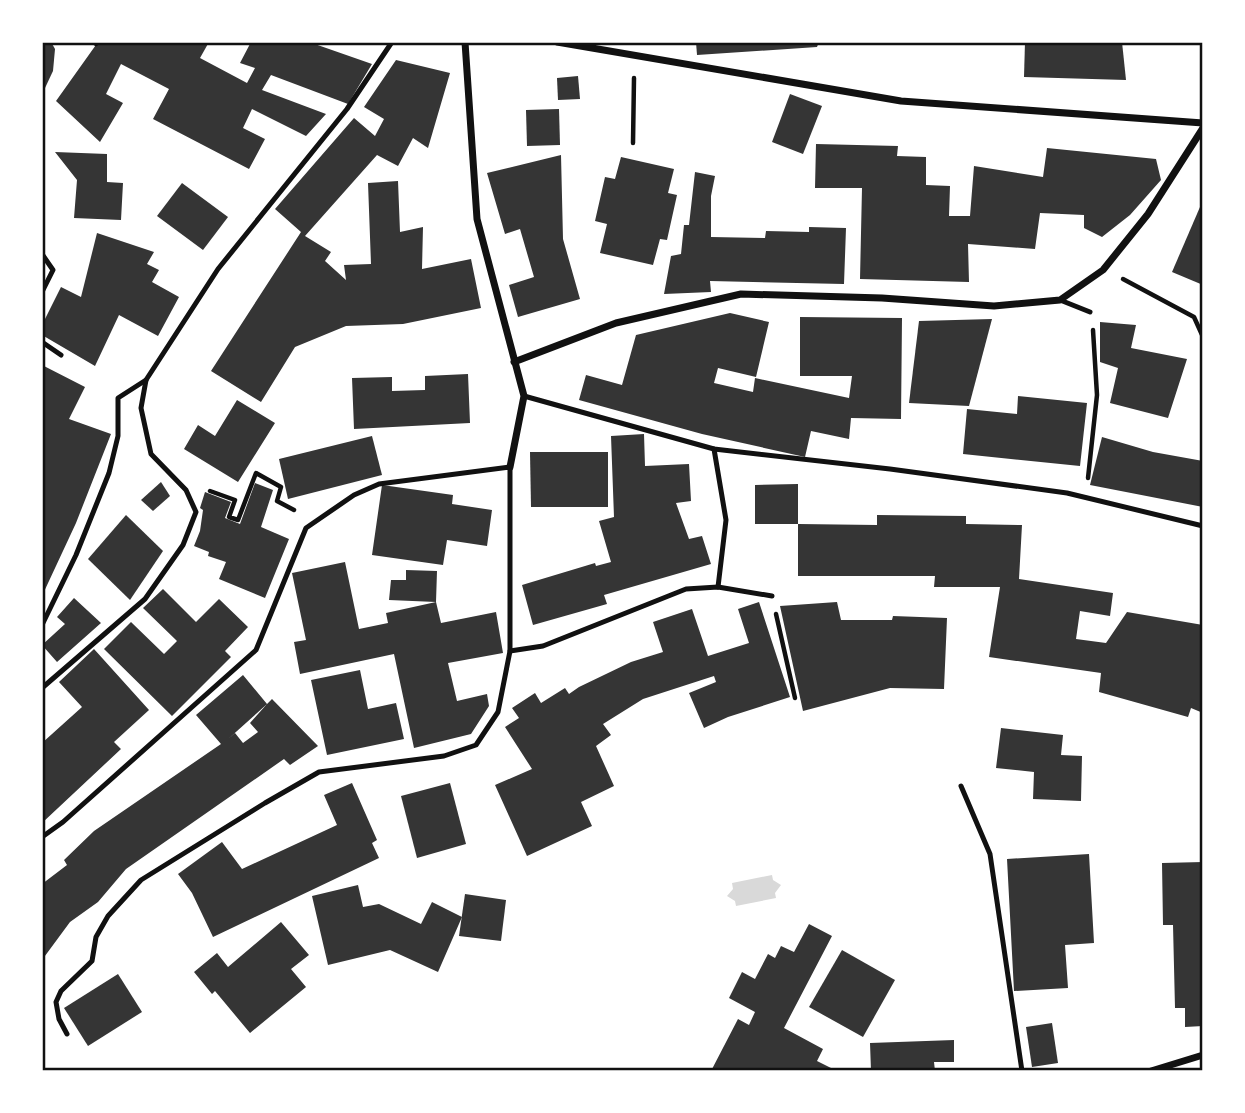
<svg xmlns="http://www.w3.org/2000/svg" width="1245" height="1113" viewBox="0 0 1245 1113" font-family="'Nunito Sans',sans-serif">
  <rect width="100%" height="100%" fill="#fff"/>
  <path fill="#d9d9d9" d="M772,875l1,5 8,5 -6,8 1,5 -40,8 -1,-5 -8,-5 6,-7 -1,-6z"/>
  <g fill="#353535" fill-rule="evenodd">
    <path d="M42,42h9l4,7 -2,22 -8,17 -3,-2z"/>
    <path d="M98,42h111l-9,16 47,25 8,-15 -15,-5 11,-21h58l63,22 -24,40 -77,-29 -9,15 64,24 -20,22 -54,-27 -9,19 22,11 -16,30 -96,-50 16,-30 -48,-25 -15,30 17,9 -23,39 -44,-41z"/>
    <path d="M696,42h123l-2,5 -120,8z"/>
    <path d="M1025,42h97l4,38 -102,-3z"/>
    <path d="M396,60l54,13 -22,75 -15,-10 -15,28 -21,-11 -72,81 26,16 -6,9 21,19 -2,-15 27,-1 -3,-81 30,-2 2,51 23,-5 -1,42 49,-10 10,49 -78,16 -57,2 -51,21 -34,55 -50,-31 90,-139 -26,-23 79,-91 21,18 9,-17 -20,-12z"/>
    <path d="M578,76l2,23 -22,1 -1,-22z"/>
    <path d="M790,94l32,12 -19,48 -31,-12z"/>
    <path d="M559,109l1,36 -33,1 -1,-36z"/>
    <path d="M816,144l82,2 -1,10 29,1v28l24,1 -1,30h21l4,-50 69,11 4,-29 109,11 5,21 -31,35 -28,22 -18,-9v-13l-44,-2 -5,36 -67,-5 1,38 -109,-3 2,-91h-47z"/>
    <path d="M55,152l52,2v28l16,1 -2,37 -47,-2 3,-38z"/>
    <path d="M561,155l2,84 17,60 -62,18 -9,-32 25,-8 -14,-48 -15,5 -18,-61z"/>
    <path d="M621,157l53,12 -6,24 9,2 -10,45 -7,-1 -7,26 -53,-12 7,-29 -12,-3 10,-44 10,2z"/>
    <path d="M695,172l20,4 -4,20v41l54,1 1,-7 43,1v-5l37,1 -2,56 -134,-3 1,11 -47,2 7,-38 10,-2 3,-29h5z"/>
    <path d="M182,183l46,34 -25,33 -46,-34z"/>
    <path d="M1203,200v85l-31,-13z"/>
    <path d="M97,233l57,19 -7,12 12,6 -7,12 27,15 -21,39 -39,-21 -24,51 -53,-31v-10l19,-38 20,10z"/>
    <path d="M730,313l39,9 -13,55 -38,-9 -4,15 39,9 2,-14 94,20 3,-22h-52v-59l102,1 -1,101 -50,-1 -2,21 -38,-8 -6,26 -103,-23 -123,-34 7,-25 36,10 14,-50z"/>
    <path d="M992,319l-23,87 -60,-3 10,-82z"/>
    <path d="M1100,322l36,3 -5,23 56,11 -19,59 -58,-15 8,-35 -18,-6z"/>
    <path d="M42,365l43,22 -16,32 42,15 -35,89 -34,73z"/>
    <path d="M468,374l2,49 -116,6 -2,-51 40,-1v14l33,-1v-14z"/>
    <path d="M1018,396l69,7 -7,63 -117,-12 4,-45 50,5z"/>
    <path d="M237,400l38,23 -37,59 -54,-33 14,-24 17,11z"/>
    <path d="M644,434l1,32 44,-2 2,37 -15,2 13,36 13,-3 9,28 -107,31 3,9 -74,21 -11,-40 73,-22 1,3 15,-4 -12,-41 15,-4 -3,-81z"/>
    <path d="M372,436l10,39 -94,24 -9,-40z"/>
    <path d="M1102,437l51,15 50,9v46l-113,-22z"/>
    <path d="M530,452h78v55h-77z"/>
    <path d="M161,482l9,14 -17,15 -12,-11z"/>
    <path d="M255,483l18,7 -12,37 28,12 -24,59 -46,-19 7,-17 -18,-6 1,-4 -15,-6 6,-15 3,-21 -3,-2 5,-16 26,10 -6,16 15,6z"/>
    <path d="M798,484v40h-43v-39z"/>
    <path d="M382,485l71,10 -1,9 40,6 -5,36 -40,-6 -4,25 -71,-10z"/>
    <path d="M126,515l37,36 -33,49 -42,-41z"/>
    <path d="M877,515l89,1v8l56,1 -3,54 94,14 -3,23 -30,-5 -4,28 30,4 21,-31 76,13v88l-12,-5 -3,9 -89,-25 2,-19 -112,-16 11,-70h-66l1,-11h-137v-52l79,1z"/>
    <path d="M345,562l14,67 29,-6 -2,-10 50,-11 5,21 55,-11 7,41 -55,10 9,38 30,-7 2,12 -18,28 -57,14 -20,-94 -94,20 -6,-32 12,-2 -14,-67z"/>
    <path d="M406,570l31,1 -1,31 -47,-2 2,-20h15z"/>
    <path d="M163,589l33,33 23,-23 29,28 -23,24 6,6 -59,59 -68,-67 27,-27 33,32 13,-13 -34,-33z"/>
    <path d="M74,598l27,25 -44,39 -15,-17 23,-21 -8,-7z"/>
    <path d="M759,602l31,95 -62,20 -24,11 -15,-35 27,-11 -2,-6 -71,23 -40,25 8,11 -15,11 18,40 -33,16 11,24 -65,30 -32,-71 37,-16 -27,-42 14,-9 -7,-10 23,-15 6,10 24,-15 4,6 10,-7 52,-25 32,-10 -10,-30 39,-13 16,47 41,-13 -11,-34z"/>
    <path d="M837,602l4,18h51l1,-4 54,2 -3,71 -54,-1 -87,23 -23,-105z"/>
    <path d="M94,649l55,61 -35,32 7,7 -79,74v-80l40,-36 -23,-25z"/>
    <path d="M360,670l8,39 28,-6 8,36 -77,16 -16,-75z"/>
    <path d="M243,675l24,29 5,-5 46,47 -28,19 -6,-6 -158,110 -28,33 -28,20 -28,38v-76l25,-19 -3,-5 30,-29 127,-87 -25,-29zM267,704l-17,19 8,9 -15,11 -8,-10 -8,7z"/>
    <path d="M1001,728l62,7 -2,20 21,1 -1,45 -48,-2 1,-27 -38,-4z"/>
    <path d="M352,783l25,57 -5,3 7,15 -166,79 -21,-44 -14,-19 44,-32 20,27 95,-44 -13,-30z"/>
    <path d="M450,783l16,61 -49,14 -16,-62z"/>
    <path d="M1089,854l5,89 -29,2 3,43 -54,3 -7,-132z"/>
    <path d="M1203,862v164l-18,1v-19h-10l-2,-83h-10l-1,-62z"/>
    <path d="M358,885l5,22 16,-3 42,20 11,-22 30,15 -24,55 -48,-22 -62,15 -16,-69z"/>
    <path d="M465,894l41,6 -5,41 -42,-5z"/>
    <path d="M281,922l28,33 -18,14 15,18 -56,46 -35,-42 -3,3 -18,-22 23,-19 11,14z"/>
    <path d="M809,924l23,12 -48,92 39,21 -6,12 16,8 -1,2h-121l27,-52 11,6 6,-13 -26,-14 13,-26 13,7 13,-25 7,4 6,-12 13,6z"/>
    <path d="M842,950l53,30 -32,57 -54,-30z"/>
    <path d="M118,974l24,38 -54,34 -24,-38z"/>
    <path d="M1052,1023l6,40 -26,4 -6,-40z"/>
    <path d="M954,1040v22h-20l1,9h-64l-1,-28z"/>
  </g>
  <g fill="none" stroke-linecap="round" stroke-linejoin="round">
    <g stroke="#111" stroke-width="4.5">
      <path d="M93,42l3,2"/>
      <path d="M633,143l1,-65"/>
      <path d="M1123,279l71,38 9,20"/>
      <path d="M1088,478l9,-83 -4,-65"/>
      <path d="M210,491l25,9 -6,17 9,3 18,-47 25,14 -4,14 17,9"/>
      <path d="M776,614l19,84"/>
    </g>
    <g stroke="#111" stroke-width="5">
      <path d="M42,254l11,16 -11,22"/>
      <path d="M1060,300l30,12"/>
      <path d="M42,342l19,13"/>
      <path d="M524,396l190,53 176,20 177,24 136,33"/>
      <path d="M714,449l12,71 -8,67"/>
      <path d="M42,625l34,-70 33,-82 9,-37v-38l28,-18"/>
      <path d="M510,651l33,-5 143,-57 32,-2 54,9"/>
      <path d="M42,688l103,-89 38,-54 13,-33 -10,-22 -35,-36 -10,-46 5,-28 72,-111 129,-160 45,-67"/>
      <path d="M961,786l29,68 32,217"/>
      <path d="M42,837l21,-15 193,-172 50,-122 48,-33 25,-11 131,-17v184l-12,61 -22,33 -32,11 -125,16 -54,31 -124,77 -33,36 -12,21 -4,24 -31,30 -5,11 3,17 8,15"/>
    </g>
    <g stroke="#111" stroke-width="7">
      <path d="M465,42l12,177 47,177 -14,71"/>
      <path d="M557,42l344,59 302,22"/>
      <path d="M514,362l102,-39 125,-29 141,4 112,8 66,-6 43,-30 45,-56 55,-86"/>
      <path d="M1151,1071l52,-16"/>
    </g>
  </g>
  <rect width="1245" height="1113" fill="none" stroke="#ffffff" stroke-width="88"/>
  <rect x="44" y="44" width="1157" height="1025" fill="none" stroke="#111" stroke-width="2.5"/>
</svg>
